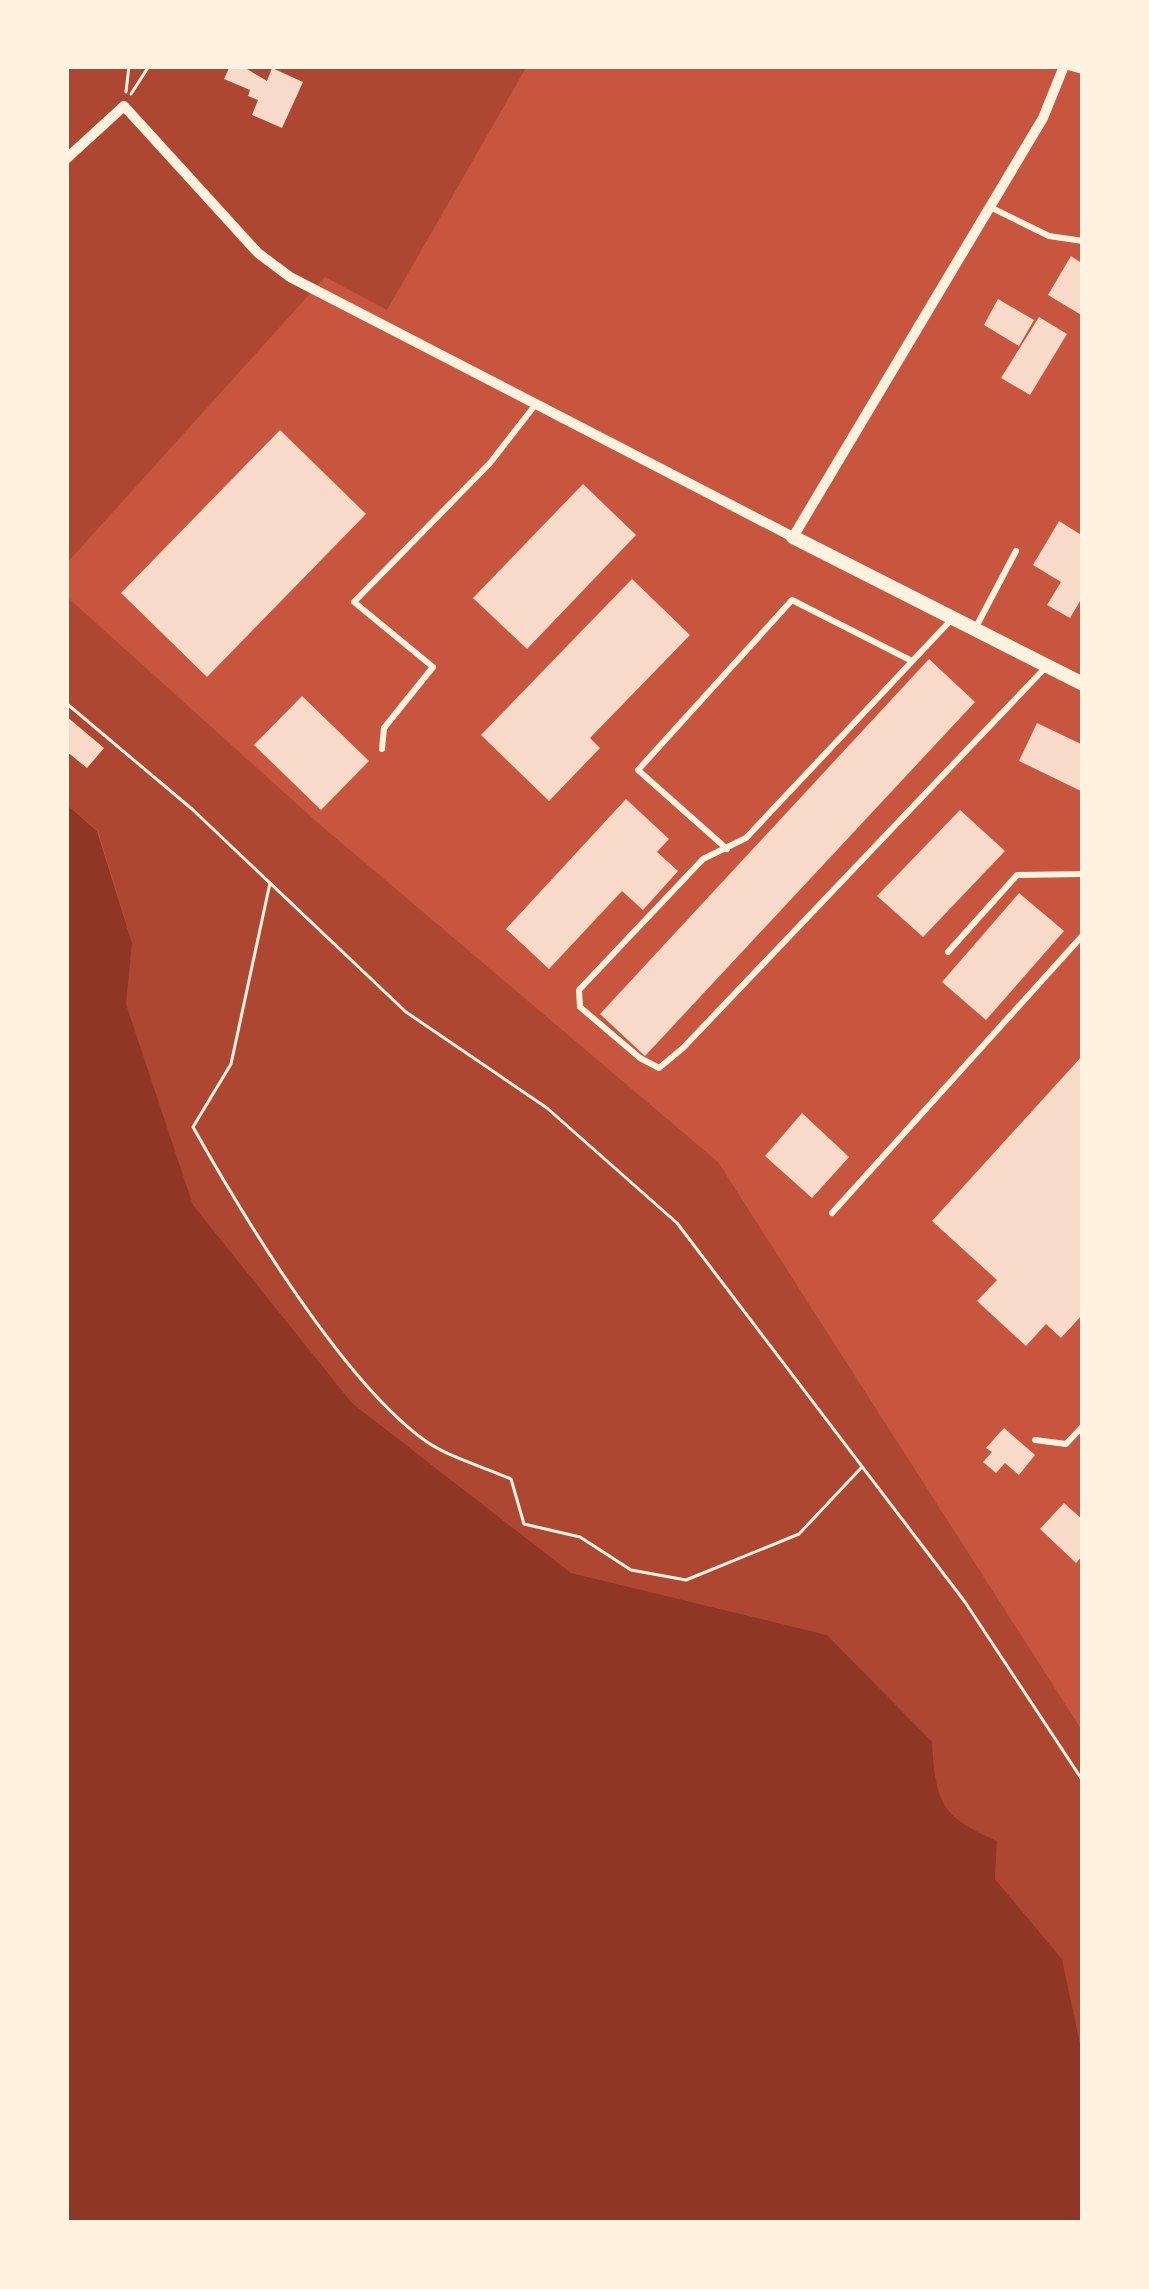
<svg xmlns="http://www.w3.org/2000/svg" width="1149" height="2289" viewBox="0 0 1149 2289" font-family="Cabin,sans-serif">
  <rect width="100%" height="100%" fill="#c8553d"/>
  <g fill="#ae4732">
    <path d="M66,66h461l-140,244 -62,-33 -259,287z"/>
    <path d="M66,596l252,227 400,339 365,570v325l-21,-98 -67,-80 2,-38c-57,-25 -61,-38 -65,-99l-299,-151 -62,-18 -219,-170 -159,-198 -68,-201 7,-61 -34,-112 -32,-27z"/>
  </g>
  <path fill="#8f3625" d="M66,804l31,27 35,112 -6,61 67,201 159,198 219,170 256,62 105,107c4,61 8,74 65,99l-2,38 67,80 21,98v166h-1017z"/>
  <g fill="#f7dbc8">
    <path d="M230,66h12l25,15 5,-13 31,14 -21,46 -30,-13 6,-15 -10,-4 2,-6 -26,-11z"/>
    <path d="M1071,256l12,8v52l-35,-21z"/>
    <path d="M998,299l36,21 -15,26 -35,-21z"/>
    <path d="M1039,317l28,17 -37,61 -29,-17z"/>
    <path d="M280,430l86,84 -159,163 -86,-84z"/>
    <path d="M583,484l53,51 -109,114 -54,-51z"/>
    <path d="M1059,521l24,15v60l-13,22 -23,-13 14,-23 -28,-17z"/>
    <path d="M632,579l58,56 -100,103 10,10 -51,53 -68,-66z"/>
    <path d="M929,659l46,43 -330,354 -45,-42z"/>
    <path d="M302,696l67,65 -48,49 -67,-65z"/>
    <path d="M66,716l38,32 -17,20 -21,-17z"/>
    <path d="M1037,723l46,22v47l-64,-31z"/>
    <path d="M626,799l43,40 -12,13 21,19 -35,39 -21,-19 -73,78 -43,-40z"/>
    <path d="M960,810l45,41 -82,86 -46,-41z"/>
    <path d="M1019,893l45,38 -78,89 -44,-38z"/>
    <path d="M1083,1055v259l-22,24 -15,-14 -20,22 -49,-45 20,-21 -65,-59z"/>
    <path d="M802,1113l47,44 -37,41 -47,-42z"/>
    <path d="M1004,1428l31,27 -16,20 -14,-12 -9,10 -13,-11 9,-10 -6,-4z"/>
    <path d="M1064,1503l19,17v35l-7,8 -36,-34z"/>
  </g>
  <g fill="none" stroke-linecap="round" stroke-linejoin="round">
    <g stroke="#fff3e0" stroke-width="3">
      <path d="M126,92l3,-26"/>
      <path d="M131,94l18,-28"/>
      <path d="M66,703l126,106 214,203 141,96 130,115 288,379 118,179"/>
      <path d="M270,883l-39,181 -38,63c50,89 151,257 234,315 24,16 57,25 84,37l13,45 56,13 51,33 55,10 113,-46 62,-66"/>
    </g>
    <g stroke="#fff3e0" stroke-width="6">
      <path d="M1065,66l18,5"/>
      <path d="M992,208l57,28 34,5"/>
      <path d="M951,620l-205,218 -43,21 -124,131 1,17 60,51 19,10 24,-20 362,-380"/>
      <path d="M976,627l40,-76"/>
      <path d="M382,749l2,-21 49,-61 -79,-65 136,-139 46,-59"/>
      <path d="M727,849l-89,-79 154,-170 120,61"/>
      <path d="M948,952l69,-77 66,-1"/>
      <path d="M832,1213l251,-278"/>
      <path d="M1035,1440l31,4 17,-18"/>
    </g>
    <path stroke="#fff3e0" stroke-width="10" d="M66,159l58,-53 134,147 32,24 503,260 250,-419 21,-52"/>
    <path stroke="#fff3e0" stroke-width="14" d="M793,537l290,147"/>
  </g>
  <rect width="1149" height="2289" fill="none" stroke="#fff3e0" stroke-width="138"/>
</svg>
